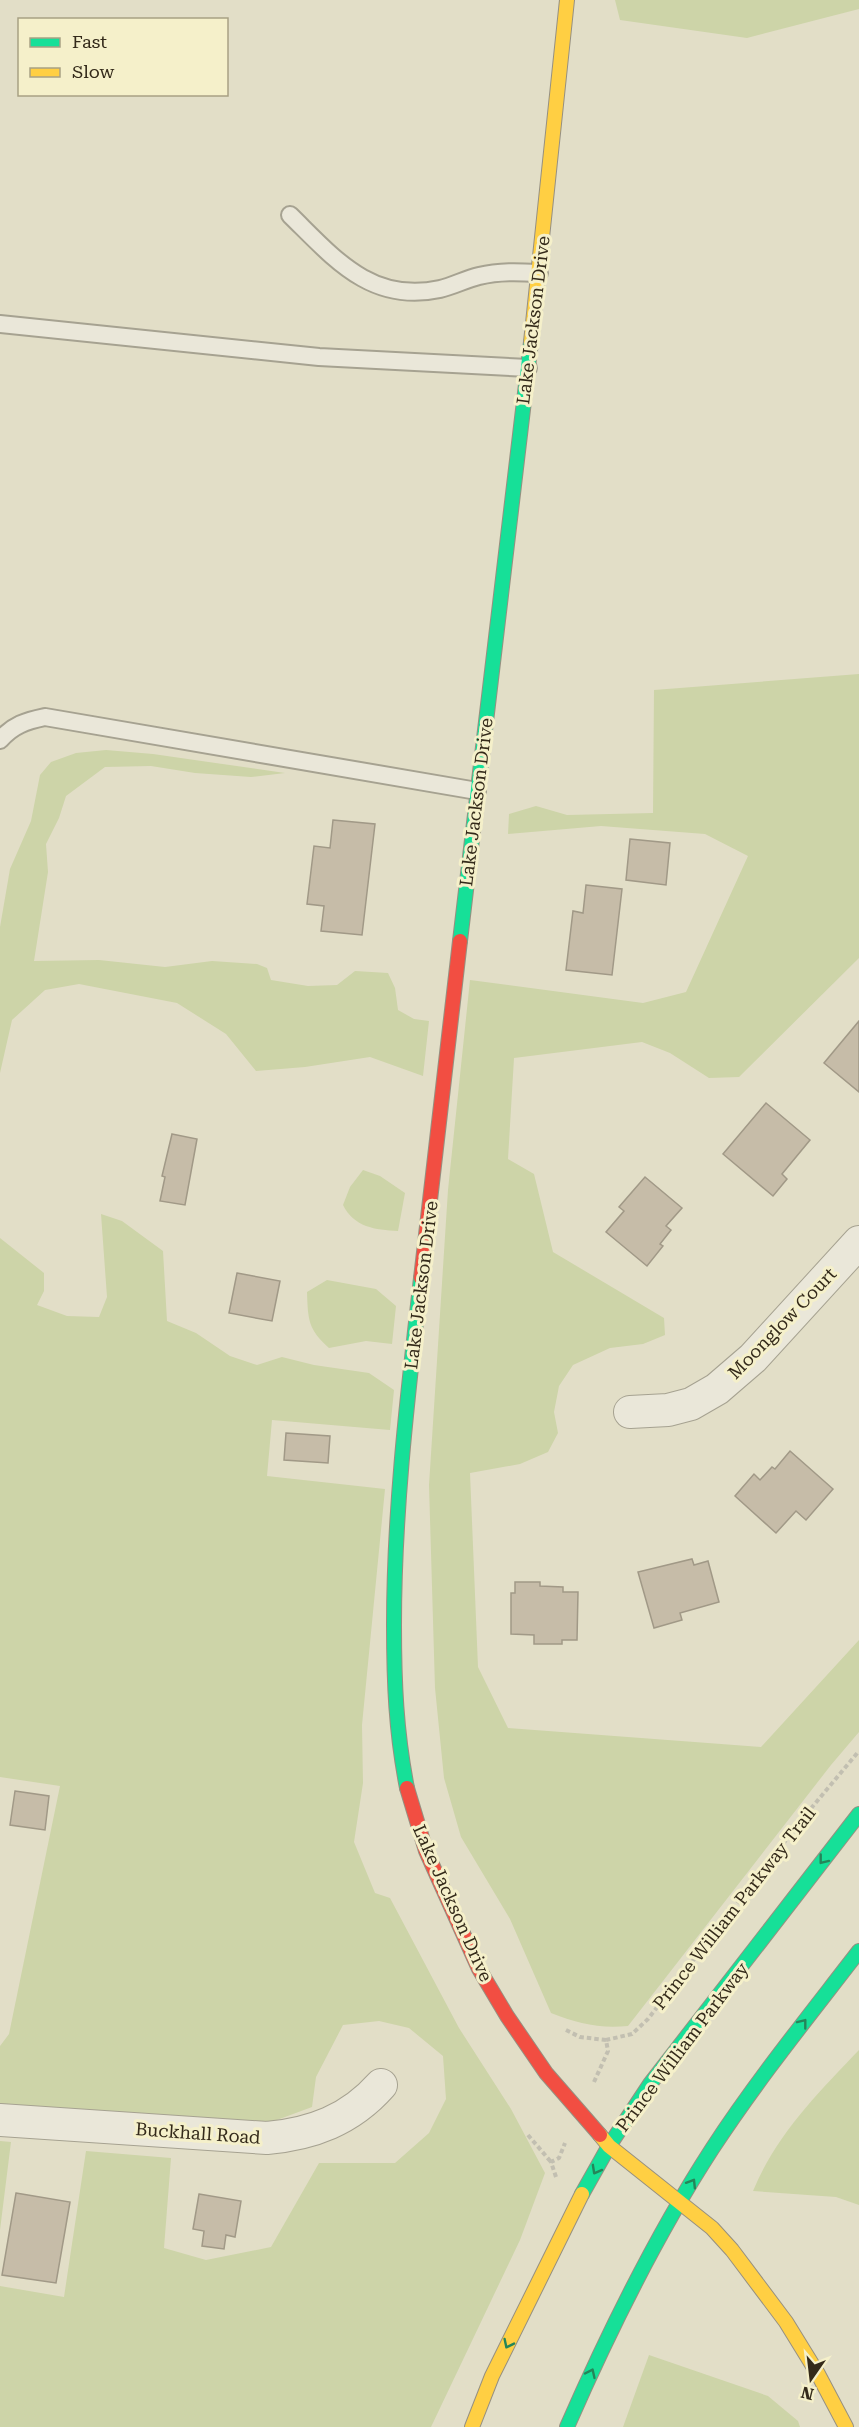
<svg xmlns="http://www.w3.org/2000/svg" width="859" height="2427" viewBox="0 0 859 2427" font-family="'Roboto Serif',serif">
  <rect width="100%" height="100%" fill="#e2dec7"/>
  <g fill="#cdd4a8">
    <path d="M615,0h244v9l-112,29 -127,-18z"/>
    <path d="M859,674v284l-120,119 -30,1 -39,-25 -28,-11 -128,16 -6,101 26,15 19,78 111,66 1,17 -22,9 -33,4 -37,17 -14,21 -5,26 4,21 -10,19 -28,12 -50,9 8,194 30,61 253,19 98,-107v92l-28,33 -203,261c-29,3 -51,-3 -77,-13l-41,-94 -49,-82 -17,-59 -9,-90 -6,-203 19,-295 22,-210 173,23 43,-11 62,-136 -43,-22 -104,-8 -93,8 1,-20 27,-8 31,9 86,-2 1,-123z"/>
    <path d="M106,750l47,4 132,19 -34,4 -56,-4 -44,-7 -46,1 -39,29 -7,22 -13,26 2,28 -14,89 65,-1 66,7 47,-6 45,3 10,4 4,12 37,6 29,-1 18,-14 33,2 7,15 3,22 16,9 15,2 -6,55 -53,-19 -65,10 -49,4 -30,-37 -49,-31 -98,-19 -34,6 -33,30 -12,53v-146l10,-58 21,-48 9,-46 11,-13 25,-9z"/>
    <path d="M363,1170l17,6 25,17 -7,38c-23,-1 -44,-4 -55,-26l7,-18z"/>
    <path d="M101,1214l21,7 41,30 4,70 29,12 34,23 27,9 25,-8 32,8 55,8 25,17 -4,40 -118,-10 -5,56 118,13 -23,236 1,58 -9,59 21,51 15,5 69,130 52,81 34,64 -25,67 -89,187h-431v-141l64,11 22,-146 85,7 -7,90 42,12 65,-13 48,-84h76l34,-30 17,-34 -3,-43 -34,-28 -30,-7 -36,4 -27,52 -4,30 -46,17 -266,-19v-59l9,-12 51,-248 -60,-9v-539l44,35v18l-7,14 30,11 32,1 8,-20z"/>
    <path d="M327,1280l49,9 20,17 -4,38 -26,-3 -37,7c-21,-19 -21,-28 -22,-56z"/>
    <path d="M859,2050v155l-23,-8 -83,-6c23,-56 65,-98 106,-141z"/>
    <path d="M0,2141l11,1 -11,88z"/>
    <path d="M649,2355l119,41 30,25 2,6h-177z"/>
  </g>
  <g fill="#c6bca8" stroke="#a19987" stroke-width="1.5">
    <path d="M333,820l42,4 -13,111 -41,-4 3,-25 -17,-2 7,-58 16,2z"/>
    <path d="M630,839l40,4 -4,42 -40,-5z"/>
    <path d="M586,885l36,4 -10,86 -46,-5 7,-59 10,2z"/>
    <path d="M859,1021v71l-35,-29z"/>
    <path d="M766,1103l44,37 -28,34 5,5 -14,17 -50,-42z"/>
    <path d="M172,1134l25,5 -12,66 -25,-4 5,-24 -3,-1z"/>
    <path d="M645,1177l37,31 -16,18 5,4 -11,14 3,2 -16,20 -41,-34 18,-21 -5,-4z"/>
    <path d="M237,1273l43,8 -8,40 -43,-8z"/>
    <path d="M286,1433l44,3 -2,27 -44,-3z"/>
    <path d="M790,1451l43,38 -27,31 -10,-9 -20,22 -41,-37 19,-22 6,6 12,-13 3,2z"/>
    <path d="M692,1559l2,6 14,-4 11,41 -39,11 2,7 -28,8 -16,-56z"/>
    <path d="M515,1582h25v4l23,1v5h15l-1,48h-15v4h-28v-9l-23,-1v-41h4z"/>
    <path d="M15,1791l34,5 -4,34 -35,-5z"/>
    <path d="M16,2193l54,9 -14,81 -54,-8z"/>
    <path d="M199,2194l42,7 -6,36 -9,-2 -2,14 -22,-3 2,-15 -11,-2z"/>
  </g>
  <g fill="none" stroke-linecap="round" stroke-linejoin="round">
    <g stroke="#a6a291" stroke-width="20">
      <g id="lane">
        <path d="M290,215c44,43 81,89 150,74 13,-3 26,-10 39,-13 21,-5 40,-4 60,-3"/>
        <path d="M0,324l319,33 209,11"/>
        <path d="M0,740c13,-15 26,-19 45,-23l432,74"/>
      </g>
    </g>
    <g stroke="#a6a291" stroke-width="34">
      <g id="street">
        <path d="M630,1412l38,-2 23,-6 26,-15 36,-31 106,-116"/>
        <path d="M0,2120l267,18c45,-4 83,-18 114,-53"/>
      </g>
    </g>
    <g stroke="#969081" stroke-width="16">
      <g id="fast">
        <path d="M460,941l71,-599"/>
        <path d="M407,1788c-11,-56 -13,-106 -13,-163 0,-117 14,-232 27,-347"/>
        <path d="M582,2194l27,-48 41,-62 209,-270"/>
        <path d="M567,2427c42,-96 88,-190 145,-278 45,-69 97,-133 147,-198"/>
      </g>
    </g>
    <g stroke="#969081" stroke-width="16">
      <g id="slow">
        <path d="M531,342l36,-342"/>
        <path d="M600,2135l9,11 103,82 20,22 54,72 32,52 28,53"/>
        <path d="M472,2427l20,-51 90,-182"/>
      </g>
    </g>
    <g stroke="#969081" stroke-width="16">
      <g id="jam">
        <path d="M421,1278l39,-337"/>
        <path d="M407,1788l19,63 53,118 28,47 39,57 54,62"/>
      </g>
    </g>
    <g stroke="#c2bfb1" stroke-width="4" stroke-dasharray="4.5 3" stroke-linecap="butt">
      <path d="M566,2030l14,7 26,3"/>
      <path d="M594,2082l14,-31 -2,-11 26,-6 16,-15 155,-201 56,-67"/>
      <path d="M528,2135l23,27"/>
      <path d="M556,2177l-5,-15 8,-4 6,-15"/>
    </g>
    <use href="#lane" stroke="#eae7d9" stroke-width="16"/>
    <use href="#street" stroke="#eae7d9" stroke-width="32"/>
    <use href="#fast" stroke="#16e098" stroke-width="14"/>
    <use href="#slow" stroke="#ffcf43" stroke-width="14"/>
    <use href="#jam" stroke="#f24e42" stroke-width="14"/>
  </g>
  <defs><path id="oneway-chevron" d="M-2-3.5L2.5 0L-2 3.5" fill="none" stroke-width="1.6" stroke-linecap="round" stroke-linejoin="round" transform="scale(1.5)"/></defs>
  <g stroke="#258559">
    <use href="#oneway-chevron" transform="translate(823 1860) rotate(128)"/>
    <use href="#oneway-chevron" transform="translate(803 2023) rotate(-52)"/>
    <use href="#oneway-chevron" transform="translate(596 2170) rotate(119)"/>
    <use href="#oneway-chevron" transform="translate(692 2183) rotate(-58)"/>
    <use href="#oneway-chevron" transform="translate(508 2344) rotate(116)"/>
    <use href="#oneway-chevron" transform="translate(591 2373) rotate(-65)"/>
  </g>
  <g text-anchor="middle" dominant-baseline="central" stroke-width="6" stroke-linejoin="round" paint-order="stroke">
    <g font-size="18" fill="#342a1a" stroke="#f5f0ca">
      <text transform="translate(533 320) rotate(-83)">Lake Jackson Drive</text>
      <text transform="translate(476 802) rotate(-83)">Lake Jackson Drive</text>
      <text transform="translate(421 1285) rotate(-83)">Lake Jackson Drive</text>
      <text transform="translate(782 1323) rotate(-46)">Moonglow Court</text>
      <text transform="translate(453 1903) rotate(66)">Lake Jackson Drive</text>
      <text transform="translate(734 1908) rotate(-52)">Prince William Parkway Trail</text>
      <text transform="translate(682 2047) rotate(-53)">Prince William Parkway</text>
      <text transform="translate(198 2133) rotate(4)">Buckhall Road</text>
    </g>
  </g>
  <rect x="18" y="18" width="210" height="78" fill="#f5f0ca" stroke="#a8a184" stroke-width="1.5"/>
  <rect x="30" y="38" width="30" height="9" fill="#16e098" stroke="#a8a184" stroke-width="1.5"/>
  <text x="72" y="48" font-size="18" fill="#342a1a">Fast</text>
  <rect x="30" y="68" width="30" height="9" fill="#ffcf43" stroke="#a8a184" stroke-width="1.5"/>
  <text x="72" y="78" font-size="18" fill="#342a1a">Slow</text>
  <g transform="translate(811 2379) rotate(194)" stroke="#f5f0ca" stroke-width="4.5" paint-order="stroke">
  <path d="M0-4.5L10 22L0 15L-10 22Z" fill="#342a1a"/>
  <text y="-9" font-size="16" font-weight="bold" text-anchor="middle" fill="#342a1a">N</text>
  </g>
</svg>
